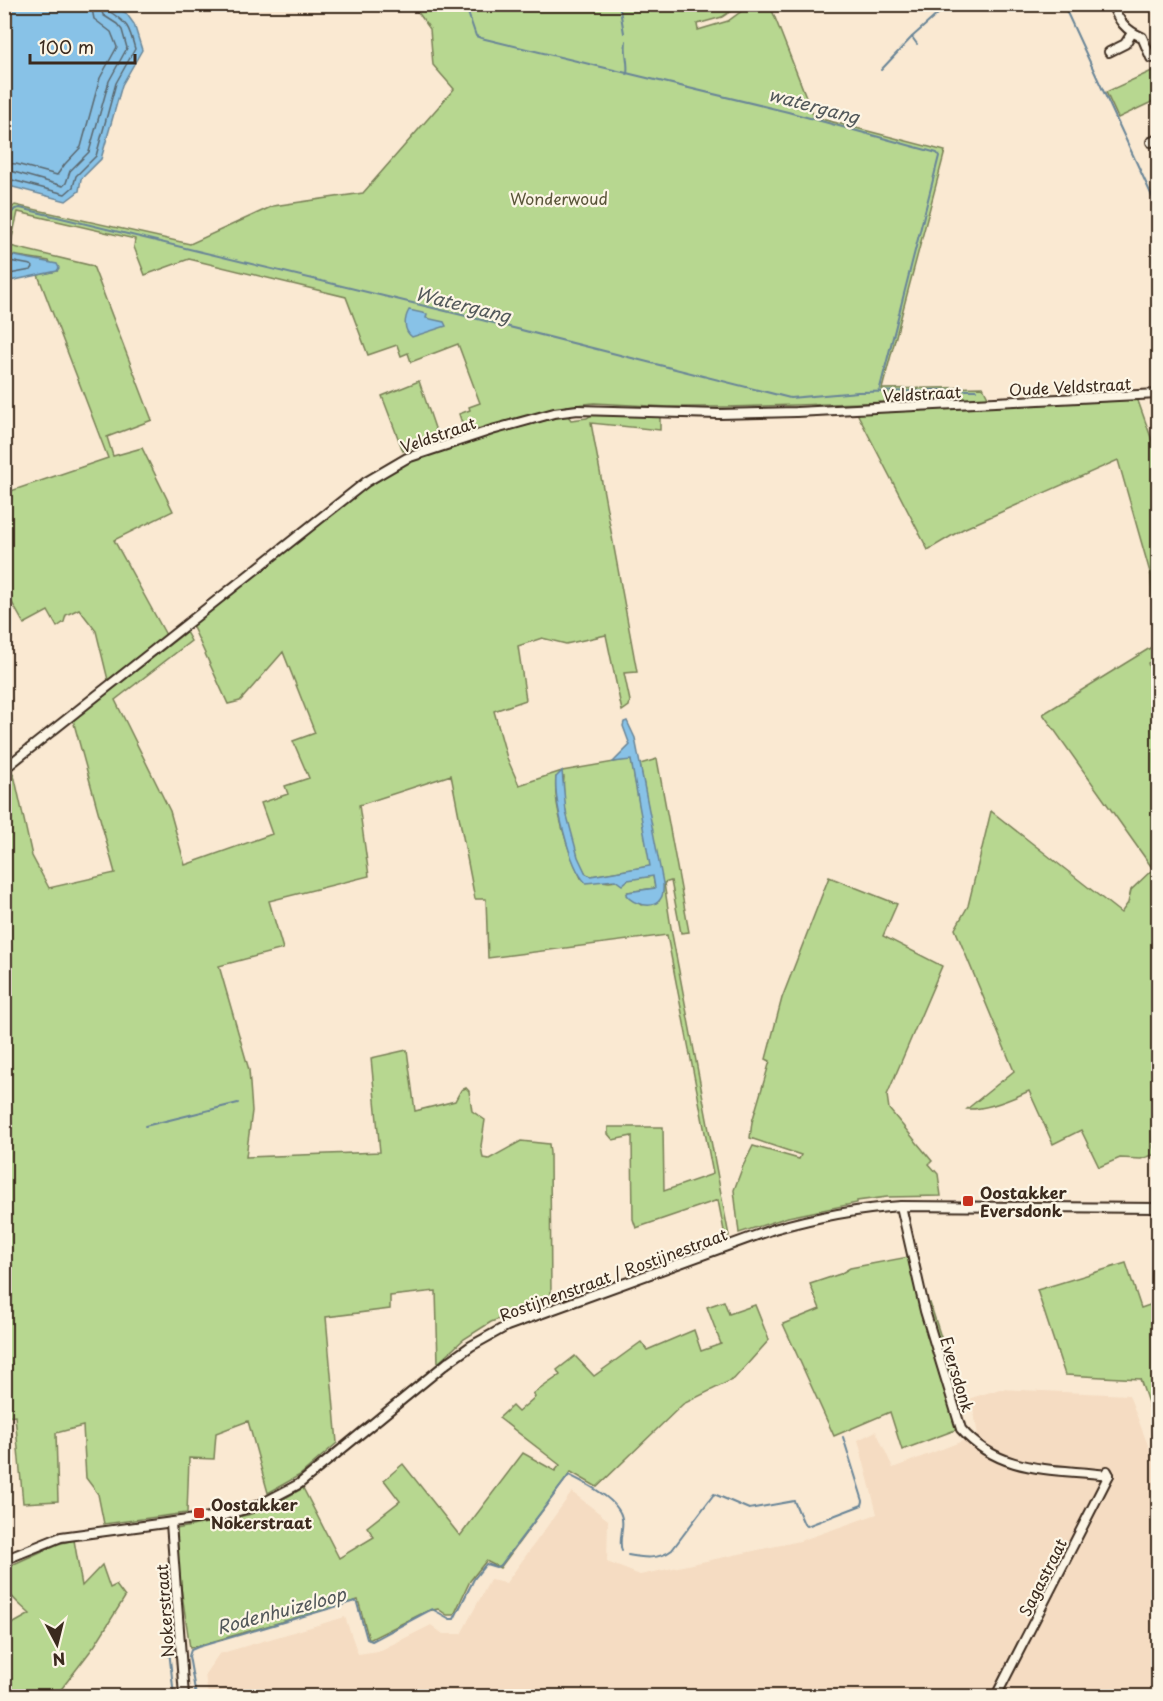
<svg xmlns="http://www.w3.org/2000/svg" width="1163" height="1701" viewBox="0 0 1163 1701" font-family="'Playpen Sans',sans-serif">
  <rect width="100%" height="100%" fill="#fae9d2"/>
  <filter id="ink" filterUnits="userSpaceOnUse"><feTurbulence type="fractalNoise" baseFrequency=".0167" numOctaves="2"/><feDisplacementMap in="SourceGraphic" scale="12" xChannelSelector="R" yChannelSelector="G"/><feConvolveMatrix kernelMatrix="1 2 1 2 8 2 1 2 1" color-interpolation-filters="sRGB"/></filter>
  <g filter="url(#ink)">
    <path fill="#f5dcc2" d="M1000,1389l129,6 23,61 6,-2v242h-950l-3,-22 14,-20 126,-37 13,37 21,-3 52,-26 12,9h18l29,-54 16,3 66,-91 36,28 -1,42 33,13 160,-34 77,-27 -19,-74 18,-9 17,37 85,-33 -7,-37z"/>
    <g fill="#b7d790" stroke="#798057" stroke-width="1.5">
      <path d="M413,5h327l-18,12 -25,7 1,6 30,-9 22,-16h20l44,112 131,34 -63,238 101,-2 6,12 -261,8h-59l-75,-4 -28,3 -100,29 -7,-21 11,-4 -1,-3 11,-4 -22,-59 -47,18 -3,-9 -7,3 -4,-11 -29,10 -22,-58 -157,-38 -44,16 -11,-28 1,-8 -117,-27 -8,34 83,20 59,154 -45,17 6,19 29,-8 31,63 -59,29 52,95 -58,45 -12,-49 -17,-22 -13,6 -2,7 -7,5 -9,-16 -24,13 -19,-34v-97l103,-35 -70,-183 19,-4 -8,-10 -44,-7c0,-17 -5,-39 10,-49l175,39 83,-38 90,-13 91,-104 -21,-24 -3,-36z"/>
      <path d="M1154,70l4,9v20l-40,19 -12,-26z"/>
      <path d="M419,381l21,62 -7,2 -1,-4 -29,10 -21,-55z"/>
      <path d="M1137,398l21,59v203l-10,3 10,37v442l-6,3 4,9 -15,5 -21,-1 -21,9 -18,-37 -28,14 -24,-53c-17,8 -43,19 -62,18l47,-38 -59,-142 13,-23 23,-95 130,102 7,-10 3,-13 22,-21 -110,-155 112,-69 -4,-69 -33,-116 -155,69 -35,21 -71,-137z"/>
      <path d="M593,414l67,2v14l-69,-7 46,249 -13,1 6,28 -1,5 -7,5 -16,-76 -40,9 -24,-6 -24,8 8,54 -32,11 13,47 12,27 43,-14 69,-12 20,107 -60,10 -5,-2c-14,-22 -25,-71 -22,-97h-8c-3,28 12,76 25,101l28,4 44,-6 2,12 -27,4 13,13 18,-4 4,-9 -23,-128 17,-5 32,173 -8,1 -10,-52 -7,2 8,51 57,302h-4l-7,-36 -82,28 -3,-9 -1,-83 -19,4 -5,-6v-7h55l1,64 49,-17 -46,-239 -179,23 -2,-59h-11l-24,-124 -92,30 10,71 -100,25 14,48 -64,17 30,104 3,41 -6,46 134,-5 -9,-94 36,-8 8,61 40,-10 6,-11 5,-2 3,3 3,20 13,9 -4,26 2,12 6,1 32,-18 28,3 1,9 1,146 -60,23 -27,17 -26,24 -2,-72 -46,5v13l-64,8 11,126 -37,32 -32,18 -20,-72 -32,12 -2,26 -25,-1 -2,55 -83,11 -6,-30 -12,-16 -3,-52 -27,7 2,68 -35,2 -8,-87 -11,1v-397l6,-4 1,-13 -6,-8v-221l6,-5 4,10 17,77 17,32 66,-15 -42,-153 113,-88 5,9 -76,59 55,111 15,54 87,-31 -11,-31 27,-9 -3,-8 24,-8 -16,-37 22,-8 -32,-81 -43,49 -12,3 -36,-79 176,-141c57,-37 129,-50 194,-68h6l3,4 16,-2z"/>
      <path d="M829,877l68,27 -14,32 59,30 -55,129 2,14 43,52 -3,3 9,10 3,22 -54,1 -30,4v2l-69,14 -49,16 -5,-43 9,-24 10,-20 46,13 2,-4 -51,-17 2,-16 18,-61 -4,-2 16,-61z"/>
      <path d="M908,1257l50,172 -56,21 -12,-38 -56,24 -51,-112 37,-15 -10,-25 30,-10 10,-6z"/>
      <path d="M1126,1263l15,45 17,-6v130l-18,-53 -75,-4 -28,-85z"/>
      <path d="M724,1301l5,13 26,-9 14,35 -35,39 -51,25 -86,83 -26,-15 -71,96 -14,-7 -16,20 -16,34h-7l-9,-6 -11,2 -58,29 -11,-40 -168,48 -16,-108v-7l2,-4 72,-14 18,-6 37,-21 36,70 35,-21 -7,-10 33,-26 -16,-21 19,-16 57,72 63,-83 32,18 5,-6 -61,-47 13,-12 6,6 17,-15 -2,-3 27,-19 -3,-5 18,-14 19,20 47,-34 6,8 47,-20 7,21 20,-7 -14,-37z"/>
      <path d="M930,1303l27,84 -7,2 -25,-84z"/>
      <path d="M74,1540l8,46 20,-21 8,23 6,-3 9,12 -30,48 -39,51h-51v-68l25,-14c-18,-17 -26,-20 -25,-46l53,-24z"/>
    </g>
    <g fill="#88c2e7" stroke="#698597" stroke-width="1.5">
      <path d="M4,5h106l16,8 8,11 8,26 -20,35 -21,74 -20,20 -2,12 -13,10 -61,-16z"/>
      <path d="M4,254l53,10 2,4 -2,3 -52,11z"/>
      <path d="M409,310l18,4 -1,4 18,4 2,4 -34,11c-9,-7 -8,-18 -3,-27z"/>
      <path d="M627,721l8,17 28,145c0,4 1,11 -2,15 -7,13 -28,6 -35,-3l2,-3 27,-4 -2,-12 -25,4 -6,5 -7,-5 -29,3c-17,-16 -32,-83 -30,-106l6,-6 4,41 12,45 8,17 5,2 59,-10 -19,-106 -18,2 17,-17 -7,-19 1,-4z"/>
    </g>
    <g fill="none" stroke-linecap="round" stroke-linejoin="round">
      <g stroke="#5a676e" stroke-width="1.5">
        <path d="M4,163l12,1 41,11 8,-11 16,-17 19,-69 17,-31 -6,-15 -17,-13 -3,-15"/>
        <path d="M4,172h10l49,14 3,-3 4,-12 19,-19 20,-71 18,-33 -5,-18 -5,-6 -14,-9 -3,-11"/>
        <path d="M4,180h8l53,14 8,-7 3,-11 20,-20 20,-73 19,-34c-6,-23 -7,-25 -26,-38l-2,-7"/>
        <path d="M4,260l27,5 2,2 -2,3 -27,5"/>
      </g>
      <g stroke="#698597" stroke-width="2">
        <path d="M465,4l11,32 5,2 307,74 149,41 2,3 -5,20 -55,216"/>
        <path d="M619,4l5,29"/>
        <path d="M1063,4l95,205"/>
        <path d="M912,37l5,7"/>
        <path d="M626,41c-2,12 3,21 1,33"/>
        <path d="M881,70l31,-33 37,-33"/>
        <path d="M4,221l11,-12 5,-1 442,107 328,83 68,-6 64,-1"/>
        <path d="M930,390h46"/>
        <path d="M145,1126l93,-23"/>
        <path d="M628,1555c15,3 31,5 44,-5l42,-56 35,15 45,-8 10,23 3,2 55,-21 1,-4 -20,-64"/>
        <path d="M164,1606l3,32"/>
        <path d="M168,1641l6,55"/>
        <path d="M196,1696l-7,-40 2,-6 7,-3 157,-46 2,2 10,36 5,2 60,-32 18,10h4l20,-40 12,-15 10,3 5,-2 68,-90c16,8 51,25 53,44 2,11 -4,22 0,32"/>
      </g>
      <g stroke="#3b2a1e" stroke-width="12">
        <g id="minor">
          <path d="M1112,4c6,16 14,27 30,33l9,21"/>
          <path d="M1109,52l16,-8 7,-11"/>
          <path d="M1151,142l7,-3"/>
          <path d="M4,769l362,-287 41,-24 85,-28 62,-17 24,-3 141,4 77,-2 362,-18"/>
          <path d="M901,1206l24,105 36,118c40,46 93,39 148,46"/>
          <path d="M171,1523l13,173"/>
          <path d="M4,1560l57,-23 164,-22 34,-10 40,-21 148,-121 24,-17 36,-20 267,-97c42,-12 83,-20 127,-23l257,2"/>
          <path d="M996,1696l113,-221 -2,-4"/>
        </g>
      </g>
      <use href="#minor" stroke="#fcf5e5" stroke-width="8"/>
    </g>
  </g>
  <g fill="#c8321e" stroke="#fcf5e5" stroke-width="2">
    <rect x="962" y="1195" width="12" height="12" rx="3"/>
    <rect x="193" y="1507" width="12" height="12" rx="3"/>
  </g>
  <g text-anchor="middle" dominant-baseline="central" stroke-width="4.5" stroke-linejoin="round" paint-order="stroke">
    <g font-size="16" fill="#5a553a" stroke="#fcf5e5">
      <text x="559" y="198">Wonderwoud</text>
    </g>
    <g font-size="16" fill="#3b2a1e" stroke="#fcf5e5">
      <text transform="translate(1070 386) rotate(-3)">Oude Veldstraat</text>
      <text transform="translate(922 393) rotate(-3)">Veldstraat</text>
      <text transform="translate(438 434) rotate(-19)">Veldstraat</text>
      <text transform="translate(613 1274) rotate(-20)">Rostijnenstraat / Rostijnestraat</text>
      <text transform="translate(958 1374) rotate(73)">Eversdonk</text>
      <text transform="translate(1042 1577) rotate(-63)">Sagastraat</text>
      <text transform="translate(164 1611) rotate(-94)">Nokerstraat</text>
    </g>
    <g font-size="16" font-weight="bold" fill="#3b2a1e" stroke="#fcf5e5" text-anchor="start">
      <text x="980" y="1192">Oostakker<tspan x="980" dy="18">Eversdonk</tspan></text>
      <text x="211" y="1504">Oostakker<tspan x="211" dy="18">Nokerstraat</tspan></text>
    </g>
    <g font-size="18" font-style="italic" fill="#52585a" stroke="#fcf5e5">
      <text transform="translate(814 105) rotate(15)">watergang</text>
      <text transform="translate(463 304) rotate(14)">Watergang</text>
      <text transform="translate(281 1610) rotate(-15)">Rodenhuizeloop</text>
    </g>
  </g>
  <rect width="1163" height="1701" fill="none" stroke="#fcf5e5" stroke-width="24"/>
  <rect x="12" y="12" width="1139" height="1677" fill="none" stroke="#3b2a1e" stroke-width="2" filter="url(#ink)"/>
  <g transform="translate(57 1644) rotate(173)" stroke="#fcf5e5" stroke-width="4.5" paint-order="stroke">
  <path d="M0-4.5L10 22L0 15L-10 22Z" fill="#3b2a1e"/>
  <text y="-9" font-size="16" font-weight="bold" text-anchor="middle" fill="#3b2a1e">N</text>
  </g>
  <path d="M30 54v9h105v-9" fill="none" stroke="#3b2a1e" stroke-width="3"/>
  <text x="39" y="54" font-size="18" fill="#3b2a1e" stroke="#fcf5e5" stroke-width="4.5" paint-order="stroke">100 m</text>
</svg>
